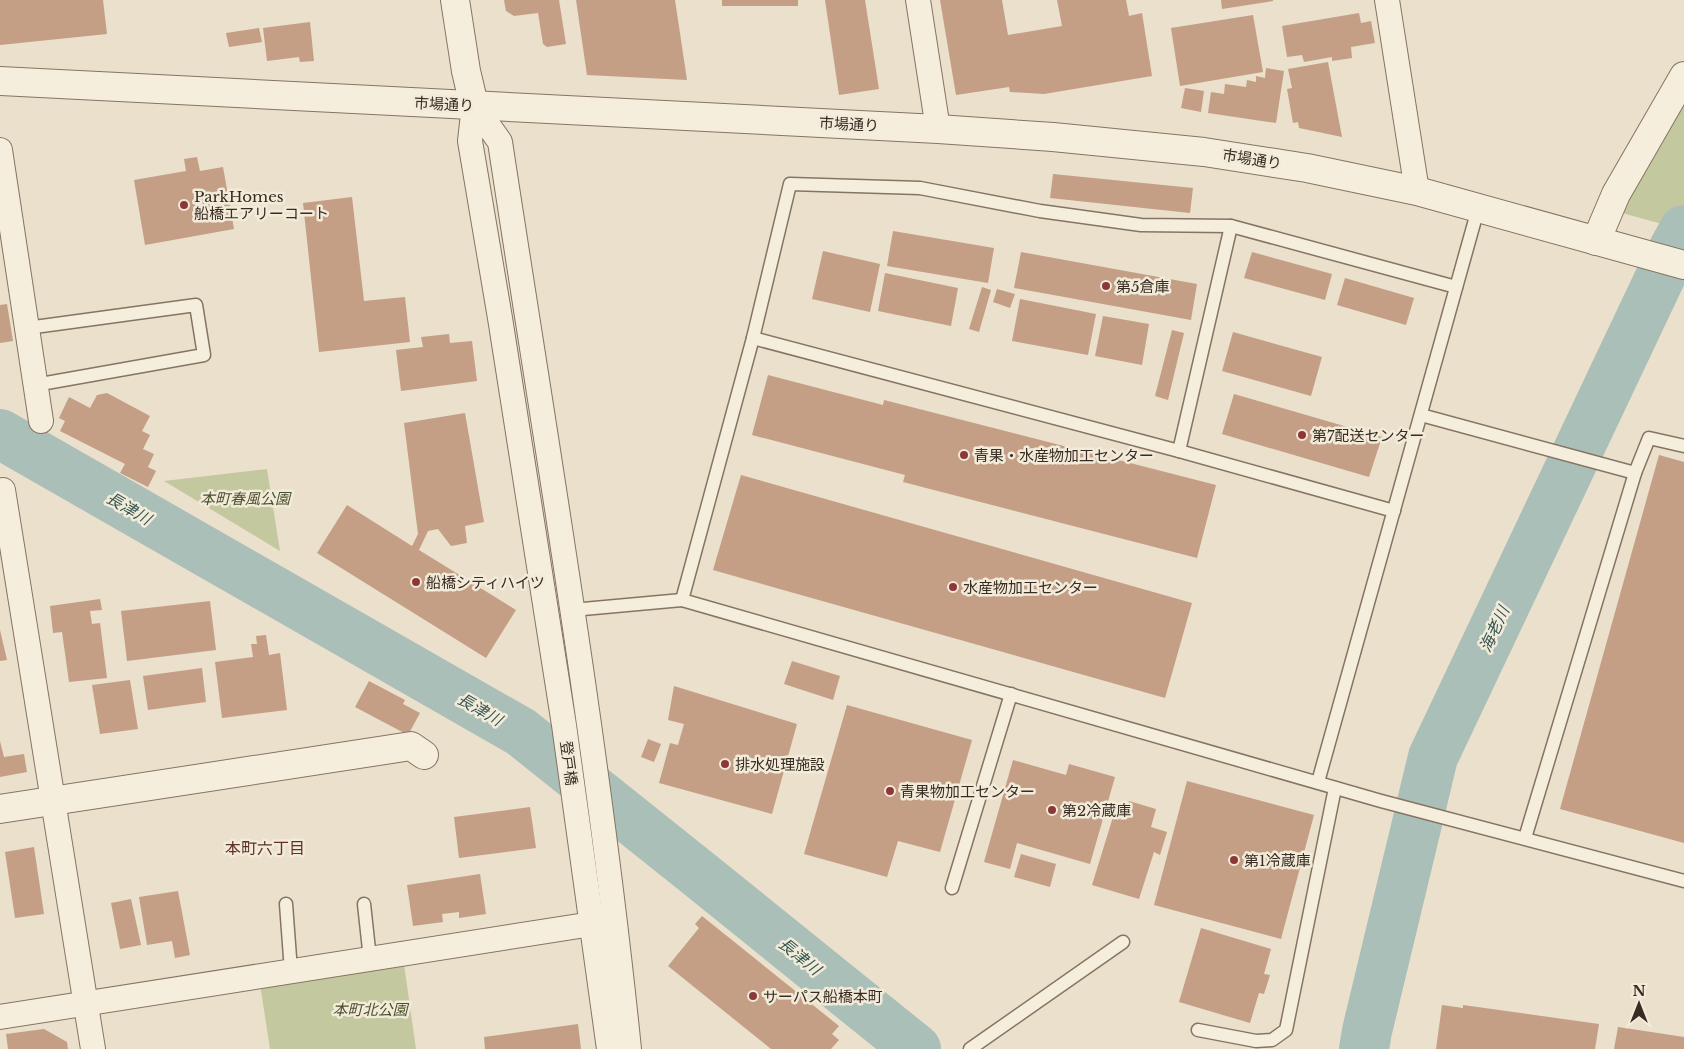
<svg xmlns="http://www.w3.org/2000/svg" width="1684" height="1049" viewBox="0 0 1684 1049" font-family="'Libre Baskerville','Noto Sans JP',serif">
  <rect width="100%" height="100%" fill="#eae0cb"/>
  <g fill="#c4c89f">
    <path d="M1684,99v131l-62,-17z"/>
    <path d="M267,469l13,82 -116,-70z"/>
    <path d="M404,964l12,85h-146l-10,-65z"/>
  </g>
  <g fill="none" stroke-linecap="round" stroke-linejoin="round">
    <g stroke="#abbfb9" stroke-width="50">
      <path d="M0,434l521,298 173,138 222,179"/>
      <path d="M1364,1049l3,-18 66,-274 240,-507 11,-20"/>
    </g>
  </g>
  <g fill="#c49e85">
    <path d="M0,0h103l4,34 -107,11z"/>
    <path d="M504,0h55l7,44 -19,3 -4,-3 -5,-31 -24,3 -8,-5z"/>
    <path d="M576,0h99l12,80 -100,-5z"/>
    <rect x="722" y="0" width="76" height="6"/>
    <path d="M825,0h40l14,89 -40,6z"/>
    <path d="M940,0h62l6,35 54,-9 -5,-26h69l3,16 13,-3 10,63 -108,18 -34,-2 -1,-5 -53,8z"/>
    <path d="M1221,0h52v1l-51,8z"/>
    <path d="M1359,13l2,10 10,-2 4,22 -24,4 1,11 -20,3v-4l-28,5 -2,-7 -15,2 -5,-31z"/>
    <path d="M1253,15l10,57 -83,14 -9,-58z"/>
    <path d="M310,22l4,39 -14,1 -1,-5 -32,4 -4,-33z"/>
    <path d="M259,28l3,14 -33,5 -3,-14z"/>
    <path d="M1328,62l11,59 3,16 -43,-9 -1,-6 -5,1 -6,-34 5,-1 -4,-19z"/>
    <path d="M1266,68l18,3 -8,52 -68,-10 3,-21 13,2 1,-10 21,3 1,-7 9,2v-6l9,2z"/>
    <path d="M1185,88l19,3 -3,21 -20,-4z"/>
    <path d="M197,157l3,14 23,-4 11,62 -89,16 -11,-65 52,-9 -2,-12z"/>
    <path d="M1053,174l140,14 -3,25 -140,-15z"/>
    <path d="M352,197l12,104 41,-4 5,45 -91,10 -16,-149z"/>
    <path d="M893,231l101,17 -6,35 -101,-17z"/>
    <path d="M823,251l57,13 -10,48 -58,-13z"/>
    <path d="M1021,252l176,32 -6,36 -177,-32z"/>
    <path d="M1252,252l80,22 -7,26 -81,-22z"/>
    <path d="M885,273l73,15 -7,38 -73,-15z"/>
    <path d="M1345,278l69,20 -8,27 -69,-20z"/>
    <path d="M982,287l9,3 -12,42 -10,-3z"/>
    <path d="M997,289l18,5 -5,14 -17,-6z"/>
    <path d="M1020,299l76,15 -8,41 -76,-14z"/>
    <path d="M7,304l6,37 -13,2v-38z"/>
    <path d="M1103,316l46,8 -7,41 -47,-9z"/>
    <path d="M1172,330l12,3 -16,67 -13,-4z"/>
    <path d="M1233,332l89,25 -11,39 -89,-25z"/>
    <path d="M449,334l1,9 22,-2 5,40 -76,10 -5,-41 27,-3 -2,-10z"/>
    <path d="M768,375l115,30 1,-5 332,85 -19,73 -294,-76 2,-7 -153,-40z"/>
    <path d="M107,393l43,23 -8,15 8,4 -7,14 11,5 -6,13 8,4 -8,16 -28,-14 5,-9 -65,-33 5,-10 -6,-3 10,-21 21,11 7,-13z"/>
    <path d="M1234,394l148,43 -13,40 -147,-43z"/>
    <path d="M465,413l19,109 -19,4 2,17 -16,3 -13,-17 -10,2 -9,19 97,60 -30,48 -169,-105 30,-48 65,41 6,-12 -14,-111z"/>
    <path d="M1659,455l25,7v381l-124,-34z"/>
    <path d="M741,475l451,128 -27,95 -452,-128z"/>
    <path d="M100,599l2,11 -12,1 2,13 8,-1 7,55 -38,4 -7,-50 -9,1 -3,-27z"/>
    <path d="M210,601l6,49 -89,11 -6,-50z"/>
    <path d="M0,630l7,30 -7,1z"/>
    <path d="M266,635l3,20 11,-2 7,57 -65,8 -7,-56 38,-5 -2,-13h6l-1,-8z"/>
    <path d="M792,661l48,15 -7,24 -49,-16z"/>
    <path d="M202,668l4,34 -58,8 -5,-34z"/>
    <path d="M130,680l8,49 -38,5 -8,-49z"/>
    <path d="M369,681l36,19 -2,4 17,9 -12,22 -53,-28z"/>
    <path d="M674,686l123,38 -25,90 -113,-31 11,-40 8,2 6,-21 -16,-4z"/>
    <path d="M847,705l125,35 -32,112 -42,-11 -11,36 -83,-23z"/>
    <path d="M648,739l13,5 -7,18 -13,-5z"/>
    <path d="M0,741l4,16 20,-3 3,18 -27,5z"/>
    <path d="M1013,760l53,15 3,-11 46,13 -25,87 -73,-21 -7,26 -26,-7z"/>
    <path d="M1187,781l127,34 -33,124 -127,-34z"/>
    <path d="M1129,801l27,8 -5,18 16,5 -7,23 -6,-3 -15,47 -47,-14 21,-68 10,3z"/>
    <path d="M530,807l6,41 -77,10 -5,-41z"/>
    <path d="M34,847l10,67 -29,4 -10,-66z"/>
    <path d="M1021,854l35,10 -6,23 -36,-10z"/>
    <path d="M480,874l6,40 -27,4v-6l-17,2 1,8 -30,4 -6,-41z"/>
    <path d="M178,891l12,64 -15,3 -3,-17 -25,4 -8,-48z"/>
    <path d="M131,899l10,46 -21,4 -9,-46z"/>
    <path d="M702,916l137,110 -7,8 7,6 -8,9h-60l-103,-83 31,-38 -4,-4z"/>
    <path d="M1201,928l70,21 -7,25 6,1 -6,19 -5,-1 -9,30 -71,-21z"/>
    <path d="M1442,1005l21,3v-3l136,19 -4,25h-159z"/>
    <path d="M578,1024l3,25h-96l-1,-12z"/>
    <path d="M1618,1027l66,10v12h-70z"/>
    <path d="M44,1029l23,13 1,7h-60l-2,-15z"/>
  </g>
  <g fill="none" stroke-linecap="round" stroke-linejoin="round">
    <g stroke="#857461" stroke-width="15">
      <g id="service">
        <path d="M27,328l169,-23 8,50 -169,30"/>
        <path d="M753,338l37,-154 130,4 120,23 101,14 90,1 225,61"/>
        <path d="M1421,415l214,58"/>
        <path d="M1179,451l52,-225"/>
        <path d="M1394,511l-215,-60 -426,-113 -71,262 699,201 303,80"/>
        <path d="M572,610l110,-10"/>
        <path d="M1318,782l160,-573"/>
        <path d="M1525,838l110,-365 14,-35 35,8"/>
        <path d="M952,888l59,-194"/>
        <path d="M286,904l5,67"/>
        <path d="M364,904l6,55"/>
        <path d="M1198,1030l58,11 16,-1 14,-10 49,-242"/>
        <path d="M970,1049l153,-107"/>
      </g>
    </g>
    <g stroke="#857461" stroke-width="26">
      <g id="minor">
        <path d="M918,0l20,129"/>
        <path d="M1387,0l30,191"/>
        <path d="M474,105l26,37c46,302 98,603 129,907"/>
        <path d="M474,105l-4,36 30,177 64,407 45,324"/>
        <path d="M0,150l41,271"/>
        <path d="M3,490l90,559"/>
        <path d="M0,1017l592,-93"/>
      </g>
    </g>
    <g stroke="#857461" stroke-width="30">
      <g id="tertiary">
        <path d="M455,0l11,71 8,34"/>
        <path d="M0,81l938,48 115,8 151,15 103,16 110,23 267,74"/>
        <path d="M1596,241l20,-47 68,-118"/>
        <path d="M0,809l411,-63 13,9"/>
      </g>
    </g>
    <use href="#service" stroke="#f6eedd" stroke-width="12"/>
    <use href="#minor" stroke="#f6eedd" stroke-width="24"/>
    <use href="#tertiary" stroke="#f6eedd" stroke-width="28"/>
  </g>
  <g fill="#8e3739" stroke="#f3ebda" stroke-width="2">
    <circle cx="184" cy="205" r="5"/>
    <circle cx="1106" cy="286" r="5"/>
    <circle cx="1302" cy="435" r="5"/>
    <circle cx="964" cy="455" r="5"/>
    <circle cx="416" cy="582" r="5"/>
    <circle cx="953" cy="587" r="5"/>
    <circle cx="725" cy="764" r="5"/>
    <circle cx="890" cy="791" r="5"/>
    <circle cx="1052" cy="810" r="5"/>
    <circle cx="1234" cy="860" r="5"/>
    <circle cx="753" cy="996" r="5"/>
  </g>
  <g text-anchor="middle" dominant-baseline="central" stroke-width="5" stroke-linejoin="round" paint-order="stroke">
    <g font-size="15" fill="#382c22" stroke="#f3ebda">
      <text transform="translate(444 104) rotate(3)">市場通り</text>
      <text transform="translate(849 124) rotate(3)">市場通り</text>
      <text transform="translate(1252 159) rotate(9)">市場通り</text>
      <text transform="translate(569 763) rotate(82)">登戸橋</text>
    </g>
    <g font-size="15" fill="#382c22" stroke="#f3ebda" text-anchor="start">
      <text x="194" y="196">ParkHomes<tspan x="194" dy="17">船橋エアリーコート</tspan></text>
      <text x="1116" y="286">第5倉庫</text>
      <text x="1312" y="435">第7配送センター</text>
      <text x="974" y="455">青果・水産物加工センター</text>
      <text x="426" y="582">船橋シティハイツ</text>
      <text x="963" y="587">水産物加工センター</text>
      <text x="735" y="764">排水処理施設</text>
      <text x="900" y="791">青果物加工センター</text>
      <text x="1062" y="810">第2冷蔵庫</text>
      <text x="1244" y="860">第1冷蔵庫</text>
      <text x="763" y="996">サーパス船橋本町</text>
    </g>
    <g font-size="15" font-style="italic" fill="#49522b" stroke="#f3ebda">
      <text x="245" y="498">本町春風公園</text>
      <text x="370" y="1009">本町北公園</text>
    </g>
    <g font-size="16" font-style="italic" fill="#345653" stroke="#f3ebda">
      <text transform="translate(129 508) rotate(30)">長津川</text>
      <text transform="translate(1494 629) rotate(-65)">海老川</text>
      <text transform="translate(480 709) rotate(30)">長津川</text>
      <text transform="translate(800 956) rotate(39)">長津川</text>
    </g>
    <g font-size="16" fill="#603127" stroke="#f3ebda">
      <text x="265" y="848">本町六丁目</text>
    </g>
  </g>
  <g transform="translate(1639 1004)" stroke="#f3ebda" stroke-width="4" paint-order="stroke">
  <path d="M0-4L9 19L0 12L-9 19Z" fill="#382c22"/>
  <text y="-8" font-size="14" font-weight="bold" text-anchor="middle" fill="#382c22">N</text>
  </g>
</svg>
